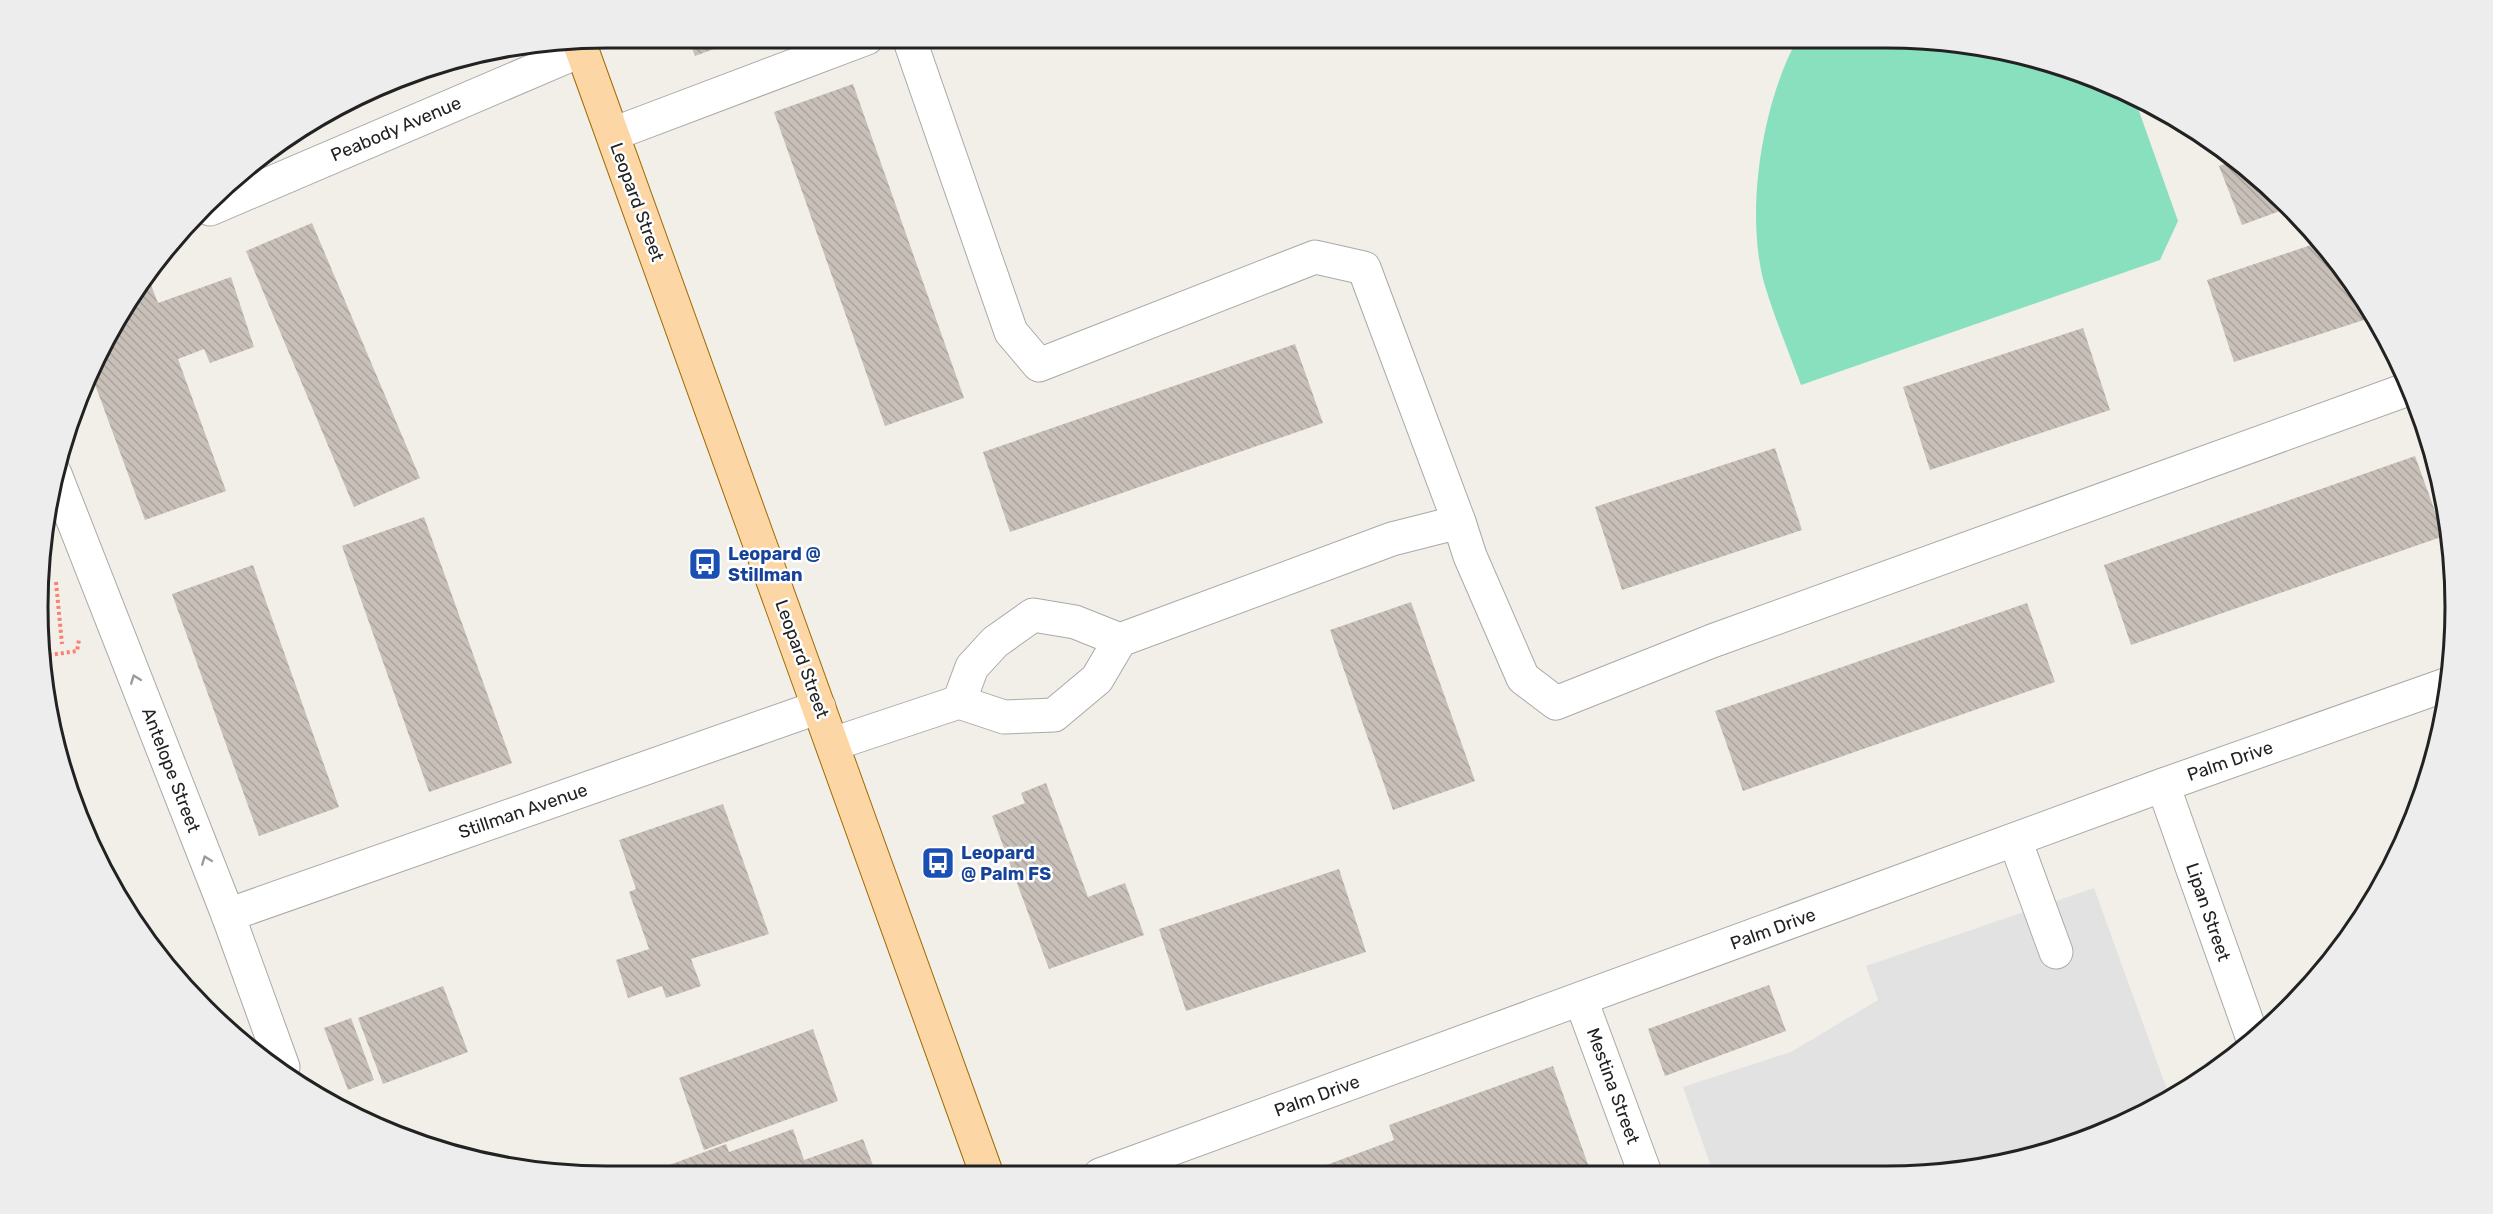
<svg xmlns="http://www.w3.org/2000/svg" width="2493" height="1214" viewBox="0 0 2493 1214" font-family="Rubik,sans-serif">
  <defs>
    <pattern id="building-back-hatch" width="6" height="6" patternUnits="userSpaceOnUse" patternTransform="scale(1.5)"><rect width="6" height="6" fill="#c7bfb8"/><path d="M-1 5l2 2M0 0l6 6M5-1l2 2" fill="none" stroke="#aba49e"/></pattern>
  </defs>
  <rect width="100%" height="100%" fill="#f2efe9"/>
  <path fill="#88e0be" d="M1798,38c115,-1 233,4 336,59l44,124 -18,39 -359,125c-12,-33 -26,-66 -36,-99 -21,-71 -3,-184 33,-248z"/>
  <path fill="#e2e2e2" d="M2094,888l75,207 -65,38 -143,39h-248l-30,-85 108,-35 87,-52 -12,-34z"/>
  <g fill="url(#building-back-hatch)">
    <path d="M688,38h56l-49,18z"/>
    <path d="M853,84l111,314 -79,28 -111,-314z"/>
    <path d="M2235,160l54,45 2,2 -49,18 -23,-59z"/>
    <path d="M312,223l108,255 -66,29 -108,-256z"/>
    <path d="M2320,242l40,49 13,26 -139,45 -27,-82z"/>
    <path d="M231,277l23,70 -44,16 -6,-14 -26,10 48,132 -81,29 -55,-149 43,-79 18,-7 7,18z"/>
    <path d="M2083,328l27,82 -180,60 -27,-83z"/>
    <path d="M1295,344l28,79 -313,109 -27,-80z"/>
    <path d="M1775,448l27,82 -180,60 -27,-83z"/>
    <path d="M2415,456l29,80 -313,109 -27,-80z"/>
    <path d="M424,517l88,246 -83,29 -87,-246z"/>
    <path d="M253,565l86,242 -80,29 -87,-242z"/>
    <path d="M1411,602l64,179 -82,29 -63,-180z"/>
    <path d="M2027,603l28,79 -312,109 -28,-80z"/>
    <path d="M1046,783l42,114 37,-14 19,52 -95,34 -57,-153 33,-13 -4,-10z"/>
    <path d="M723,804l46,130 -78,25 10,27 -35,12 -4,-12 -34,12 -12,-38 33,-11 -20,-57 7,-3 -17,-49z"/>
    <path d="M1339,869l27,83 -180,59 -27,-82z"/>
    <path d="M1769,985l17,46 -121,45 -17,-47z"/>
    <path d="M443,986l25,66 -85,32 -25,-66z"/>
    <path d="M351,1018l23,62 -26,10 -24,-62z"/>
    <path d="M813,1029l25,72 -134,49 -25,-72z"/>
    <path d="M1553,1066l38,107 -289,1 92,-34 -5,-15z"/>
    <path d="M793,1129l11,31 59,-21 14,37h-222l-2,-5 73,-27 3,8z"/>
  </g>
  <g fill="none" stroke-linecap="round" stroke-linejoin="round">
    <g stroke="#a9a9a9" stroke-width="35">
      <g id="minor">
        <path d="M909,38l102,294 28,33 276,-108 49,11 95,254"/>
        <path d="M613,134l254,-96"/>
        <path d="M210,209l372,-159"/>
        <path d="M55,474l173,441 55,152"/>
        <path d="M959,702l13,-35 23,-25 38,-27 42,7 45,18"/>
        <path d="M833,744l126,-42 45,15 50,-2 43,-36 23,-39 272,-101 67,-17 11,34 53,122 33,25 156,-62 699,-253"/>
        <path d="M2163,785l90,254"/>
        <path d="M2015,840l41,112"/>
        <path d="M228,915l591,-208"/>
        <path d="M1581,1000l64,173"/>
        <path d="M1100,1175l1063,-390 285,-101"/>
      </g>
    </g>
    <g stroke="#a06b00" stroke-width="35">
      <path id="major" d="M579,42l408,1133"/>
    </g>
    <g stroke="#fa8072" stroke-width="4" stroke-dasharray="3 3" stroke-linecap="butt">
      <path d="M56,582l6,62"/>
      <path d="M43,656l34,-5 2,-11"/>
    </g>
    <use href="#minor" stroke="#fff" stroke-width="33"/>
    <use href="#major" stroke="#fcd6a4" stroke-width="33"/>
  </g>
  <defs><path id="oneway-chevron" d="M-2-3.5L2.5 0L-2 3.5" fill="none" stroke-width="1.6" stroke-linecap="round" stroke-linejoin="round" transform="scale(1.5)"/></defs>
  <g stroke="#9c9c9c">
    <use href="#oneway-chevron" transform="translate(135 679) rotate(-111)"/>
    <use href="#oneway-chevron" transform="translate(206 860) rotate(-111)"/>
  </g>
  <defs>
    <g id="bus-square" transform="scale(1.725)"><rect x="-9" y="-9" width="18" height="18" rx="4" fill="#1a4fb4" stroke="#fff"/><path d="M-5-6H5V4H4V6H2V4H-2V6H-4V4H-5ZM-3.5-4V0h7V-4ZM-3.5 1.2v1.5H-2V1.2ZM2 1.2v1.5H3.5V1.2Z" fill="#fff"/></g>
  </defs>
  <g fill-rule="evenodd">
    <use href="#bus-square" x="705" y="564"/>
    <use href="#bus-square" x="938" y="863"/>
  </g>
  <g text-anchor="middle" dominant-baseline="central" stroke-width="5" stroke-linejoin="round" paint-order="stroke">
    <g font-size="18" fill="#222" stroke="#fff">
      <text transform="translate(396 129) rotate(-23)">Peabody Avenue</text>
      <text transform="translate(637 202) rotate(70)">Leopard Street</text>
      <text transform="translate(802 659) rotate(70)">Leopard Street</text>
      <text transform="translate(2230 761) rotate(-19)">Palm Drive</text>
      <text transform="translate(171 770) rotate(69)">Antelope Street</text>
      <text transform="translate(523 811) rotate(-19)">Stillman Avenue</text>
      <text transform="translate(2208 912) rotate(71)">Lipan Street</text>
      <text transform="translate(1773 929) rotate(-20)">Palm Drive</text>
      <text transform="translate(1613 1086) rotate(70)">Mestina Street</text>
      <text transform="translate(1317 1096) rotate(-20)">Palm Drive</text>
    </g>
    <g font-size="18" font-weight="bold" fill="#164399" stroke="#fff" text-anchor="start">
      <text x="728" y="554">Leopard @<tspan x="728" dy="21">Stillman</tspan></text>
      <text x="961" y="853">Leopard<tspan x="961" dy="21">@ Palm FS</tspan></text>
    </g>
  </g>
  <path d="M0 0H2493V1214H0ZM607 48H1886A559 559 0 0 1 2445 607V607A559 559 0 0 1 1886 1166H607A559 559 0 0 1 48 607V607A559 559 0 0 1 607 48Z" fill="#ededed" fill-rule="evenodd"/>
  <path fill="none" stroke="#222" stroke-width="3" d="M607 48H1886A559 559 0 0 1 2445 607V607A559 559 0 0 1 1886 1166H607A559 559 0 0 1 48 607V607A559 559 0 0 1 607 48Z"/>
</svg>
